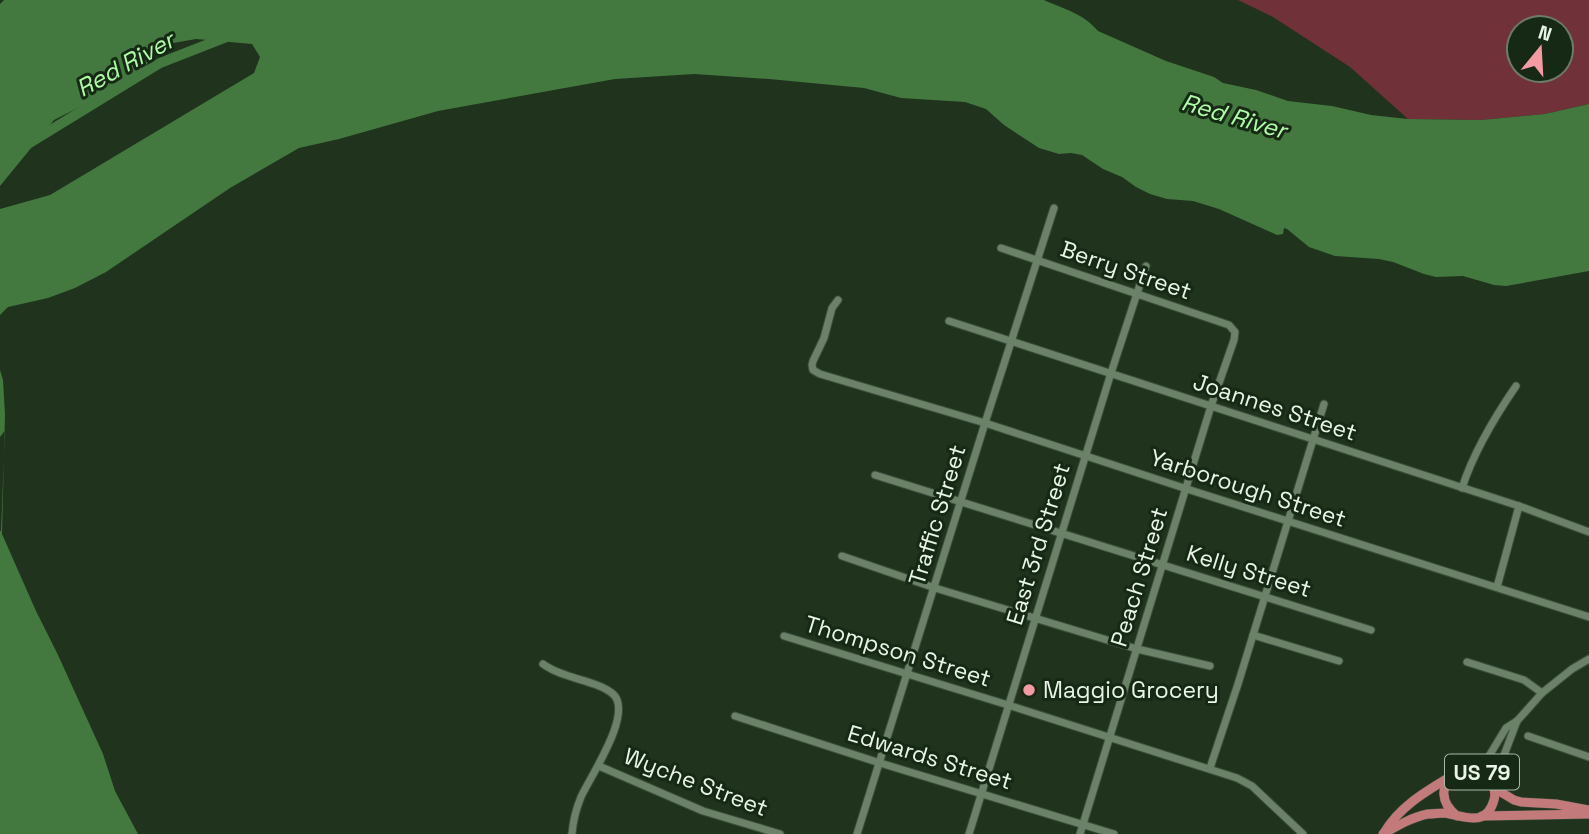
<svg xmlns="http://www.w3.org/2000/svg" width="1589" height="834" viewBox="0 0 1589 834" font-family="'Space Grotesk',sans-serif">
  <rect width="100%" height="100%" fill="#1f331d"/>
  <path fill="#713139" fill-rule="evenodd" d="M1238,0h351v104l-44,10 -64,6 -73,-1 -58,-52 -77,-50zM1519,28h42v42h-42z"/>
  <g fill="#43793f">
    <path d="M4,0h1040c20,9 40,14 54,31l68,30 48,16 9,6 33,7 32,11 44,5 39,9 37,4 73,1 64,-6 44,-10v167l-83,15 -12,-1 -31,-9 -27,1 -12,-3 -31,-12 -14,-3 -44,-3 -26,-9 -22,-18 -3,-1 -1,6 -6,1 -58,-26 -26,-8 -26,-2 -17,-5 -14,-7 -14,-10 -19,-8 -21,-14 -11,-2 -12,1 -20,-6 -35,-23 -18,-16 -21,-7 -64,-4 -37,-10 -95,-9 -75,-5 -79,5 -177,32 -99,28 -40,9 -69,40 -124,84 -31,16 -27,10 -40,9 -8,8v-106l50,-14 204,-122 6,-16 -8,-13 -56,-5 -34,6 -27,34 -81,41 -54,66v-182z"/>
    <path d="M0,370l3,10 2,35 -3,119 34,77 22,44 45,99 12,37 23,43h-138v-304l1,2 4,-102 -5,7z"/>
  </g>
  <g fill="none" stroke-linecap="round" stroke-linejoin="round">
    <path stroke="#43793f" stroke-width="10" d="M28,144l132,-81 69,-27"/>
    <g stroke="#3e4f3c" stroke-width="9">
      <g id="minor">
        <path d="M1001,248l228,77 6,7 -1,8 -23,66 -131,428"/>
        <path d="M838,300l-6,8 -8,30 -11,23 -1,4 1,5 7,4 165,49 202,66 402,128"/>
        <path d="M949,321l570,185 70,26"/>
        <path d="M875,475l496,155"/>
        <path d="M1462,488c12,-37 32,-70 54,-102"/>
        <path d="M842,556l93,32 202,61 73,17"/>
        <path d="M1497,587l22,-81"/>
        <path d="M1253,635l86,26"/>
        <path d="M784,636l224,69 229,73 15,8 51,48"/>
        <path d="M1467,662l57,18 18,13"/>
        <path d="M543,664c20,15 54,16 70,30 21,19 -23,83 -32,103 -5,12 -8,24 -9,37"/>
        <path d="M735,716l145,47 234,71"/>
        <path d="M1528,736l61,21"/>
        <path d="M599,766l104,45 77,23"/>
        <path d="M1210,768l28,-84 86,-280"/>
        <path d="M1470,768l8,-3 11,-9 17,-28 11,-7 25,-28 30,-24 17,-10"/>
        <path d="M1493,784l24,-63"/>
        <path d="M857,834l128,-411 69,-215"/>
        <path d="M969,834l142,-461 35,-107"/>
      </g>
    </g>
    <g stroke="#3e4f3c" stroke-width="10">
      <g id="major">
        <path d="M1494,788l20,12 7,2 35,2 33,6"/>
        <path d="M1482,816l107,-2"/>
        <path d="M1384,833c15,-26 41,-41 66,-56"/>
        <path d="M1383,834c14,-8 29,-17 45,-20 5,0 11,-1 16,-1 18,2 42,16 50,-13 2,-7 0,-14 -4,-20 -22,-32 -69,8 -33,36"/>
      </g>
    </g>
    <use href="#minor" stroke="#6b8269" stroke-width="7"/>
    <use href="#major" stroke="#c27a7a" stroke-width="9"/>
  </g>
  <circle fill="#f49aa2" stroke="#162914" stroke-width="2.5" cx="1029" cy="690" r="7"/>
  <g text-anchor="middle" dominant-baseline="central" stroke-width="6" stroke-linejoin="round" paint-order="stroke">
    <rect fill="#162914" stroke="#a9b8a8" stroke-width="2" x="1445" y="754.5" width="74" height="35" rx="5"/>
    <g font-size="21" font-weight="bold" fill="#e8f5e7">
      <text x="1482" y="772">US 79</text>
    </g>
    <g font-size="23" fill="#e8f5e7" stroke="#162914">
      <text transform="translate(1126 270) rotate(19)">Berry Street</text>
      <text transform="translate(1275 407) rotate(18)">Joannes Street</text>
      <text transform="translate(1248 488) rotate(18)">Yarborough Street</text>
      <text transform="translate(937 515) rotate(-73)">Traffic Street</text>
      <text transform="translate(1038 544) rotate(-73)">East 3rd Street</text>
      <text transform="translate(1249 571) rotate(17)">Kelly Street</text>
      <text transform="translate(1139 577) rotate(-73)">Peach Street</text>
      <text transform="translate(898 651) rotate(17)">Thompson Street</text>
      <text transform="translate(930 757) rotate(17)">Edwards Street</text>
      <text transform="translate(696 782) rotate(21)">Wyche Street</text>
    </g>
    <g font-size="23" fill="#e8f5e7" stroke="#162914" text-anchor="start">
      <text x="1043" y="690">Maggio Grocery</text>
    </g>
    <g font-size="24" font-style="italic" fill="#affba8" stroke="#162914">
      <text transform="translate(125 64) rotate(-29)">Red River</text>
      <text transform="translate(1234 116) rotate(16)">Red River</text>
    </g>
  </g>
  <g transform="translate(1540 49) rotate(18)"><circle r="33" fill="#162914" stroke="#6a7b68" stroke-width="2"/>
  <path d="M0-5L12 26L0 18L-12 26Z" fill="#f49aa2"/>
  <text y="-10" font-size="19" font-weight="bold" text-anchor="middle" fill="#e8f5e7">N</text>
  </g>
</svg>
